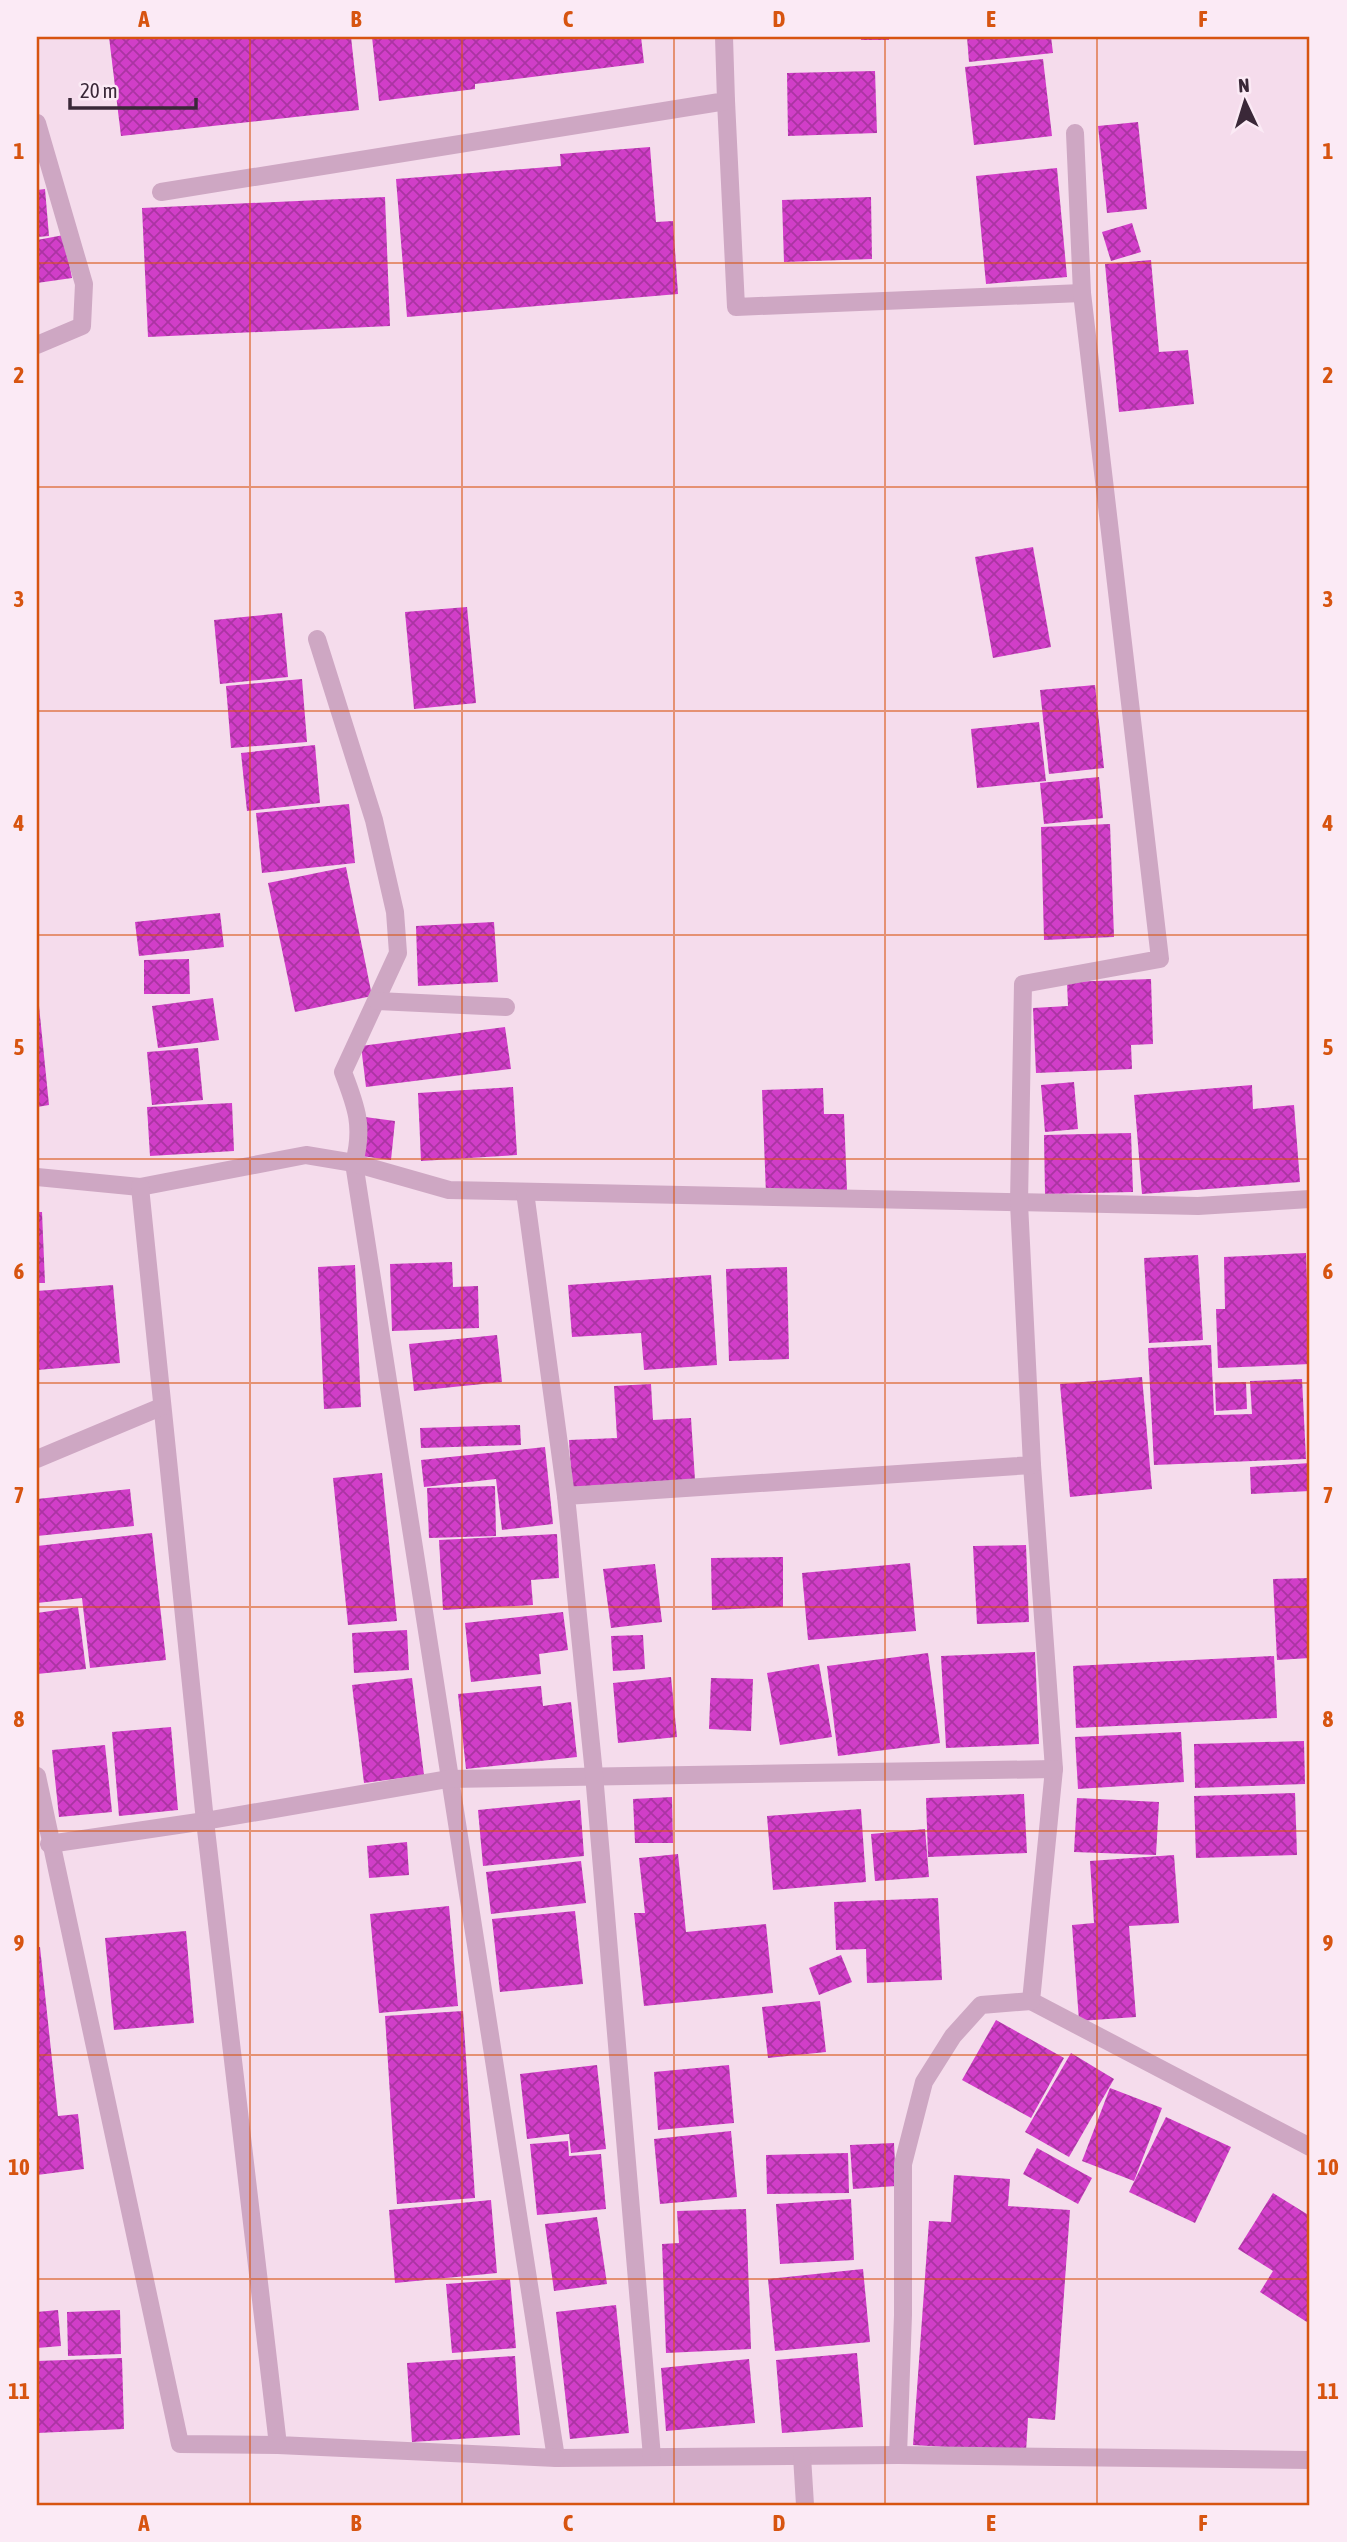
<svg xmlns="http://www.w3.org/2000/svg" width="1347" height="2542" viewBox="0 0 1347 2542" font-family="'Asap Condensed',sans-serif">
  <defs>
    <pattern id="building-cross-hatch" width="8" height="8" patternUnits="userSpaceOnUse" patternTransform="scale(1.75)"><rect width="8" height="8" fill="#d13ec8"/><path d="M0 0l8 8M0 8l8-8" fill="none" stroke="#ab34a3"/></pattern>
  </defs>
  <rect width="100%" height="100%" fill="#f5dcec"/>
  <g fill="url(#building-cross-hatch)">
    <path d="M109,37h242l8,73 -238,26z"/>
    <path d="M372,37h269l3,26 -169,21v5l-96,12z"/>
    <rect x="861" y="37" width="28" height="3"/>
    <path d="M967,37h84l2,16 -84,9z"/>
    <path d="M1043,59l9,77 -78,9 -9,-78z"/>
    <path d="M875,71l2,62 -89,3 -1,-63z"/>
    <path d="M1138,122l9,87 -40,4 -9,-87z"/>
    <path d="M650,147l6,75 17,-1 5,73 -271,23 -11,-138 165,-13 -1,-12z"/>
    <path d="M1057,168l10,109 -81,7 -10,-108z"/>
    <path d="M45,189l4,47 -12,1v-47z"/>
    <path d="M385,197l5,129 -242,11 -6,-129z"/>
    <path d="M871,197l1,62 -88,3 -2,-62z"/>
    <path d="M1132,223l9,29 -30,9 -9,-29z"/>
    <path d="M64,235l8,43 -35,5v-43z"/>
    <path d="M1151,260l8,92 29,-2 6,54 -75,8 -14,-148z"/>
    <path d="M1033,547l18,100 -58,11 -18,-101z"/>
    <path d="M467,607l9,96 -62,6 -9,-97z"/>
    <path d="M282,613l6,64 -68,7 -6,-64z"/>
    <path d="M302,679l5,63 -76,6 -5,-62z"/>
    <path d="M1095,685l9,83 -55,6 -9,-84z"/>
    <path d="M1039,722l7,59 -69,7 -6,-59z"/>
    <path d="M315,745l5,58 -73,8 -6,-58z"/>
    <path d="M1099,777l4,41 -59,6 -4,-41z"/>
    <path d="M349,804l6,59 -93,10 -6,-60z"/>
    <path d="M1110,824l4,113 -70,3 -3,-113z"/>
    <path d="M346,867l26,129 -77,16 -27,-129z"/>
    <path d="M220,913l4,34 -85,9 -4,-34z"/>
    <path d="M494,922l4,60 -80,4 -2,-60z"/>
    <path d="M189,959l1,35h-46v-34z"/>
    <path d="M1151,979l2,65 -22,1 1,24 -96,4 -3,-65 35,-2 -1,-24z"/>
    <path d="M213,998l6,42 -61,8 -6,-42z"/>
    <path d="M37,1006h2l10,99 -12,2z"/>
    <path d="M505,1027l6,42 -145,18 -5,-41z"/>
    <path d="M198,1048l5,52 -51,5 -5,-53z"/>
    <path d="M1074,1082l4,47 -33,3 -4,-47z"/>
    <path d="M1252,1085l1,24 41,-4 6,77 -158,12 -8,-99z"/>
    <path d="M513,1087l4,68 -96,6 -3,-68z"/>
    <path d="M823,1088l1,26h20l3,76 -81,4 -4,-104z"/>
    <path d="M232,1103l2,48 -84,5 -3,-49z"/>
    <path d="M365,1117l30,4 -4,39 -30,-4z"/>
    <path d="M1131,1133l2,59 -88,2 -1,-59z"/>
    <path d="M37,1212h5l3,71h-8z"/>
    <path d="M1306,1253l4,111 -92,4 -2,-59h9l-1,-52z"/>
    <path d="M1198,1255l5,85 -54,3 -5,-85z"/>
    <path d="M452,1262l1,25 25,-1 1,42 -87,3 -2,-67z"/>
    <path d="M355,1265l6,142 -37,2 -6,-142z"/>
    <path d="M787,1267l2,92 -60,2 -3,-92z"/>
    <path d="M711,1275l6,90 -73,5 -3,-37 -69,4 -4,-52z"/>
    <path d="M113,1285l7,78 -83,7v-79z"/>
    <path d="M497,1335l5,47 -88,9 -5,-47z"/>
    <path d="M1211,1345l3,70 38,-1 -2,-33 52,-2 4,80 -152,6 -6,-117z"/>
    <path d="M1142,1377l10,112 -82,8 -10,-113z"/>
    <path d="M1246,1382l1,27 -31,2 -1,-28z"/>
    <path d="M651,1384l2,36 38,-2 4,62 -123,7 -3,-47 48,-2 -3,-52z"/>
    <path d="M520,1425l1,20 -100,3 -1,-20z"/>
    <path d="M545,1447l8,77 -51,6 -6,-51 -72,8 -3,-27z"/>
    <path d="M1310,1463v28l-59,3 -1,-27z"/>
    <path d="M382,1473l15,148 -49,4 -15,-147z"/>
    <path d="M495,1486l1,50 -67,2 -2,-50z"/>
    <path d="M130,1489l4,37 -97,10v-37z"/>
    <path d="M152,1533l14,127 -76,8 -8,-70 -45,5v-57z"/>
    <path d="M557,1534l2,44 -28,2 2,25 -90,5 -4,-70z"/>
    <path d="M1026,1545l3,77 -52,2 -4,-78z"/>
    <path d="M783,1557v50l-71,3 -1,-52z"/>
    <path d="M910,1563l6,68 -108,9 -6,-67z"/>
    <path d="M655,1564l7,58 -51,6 -8,-59z"/>
    <path d="M1310,1578v80l-33,2 -4,-81z"/>
    <path d="M78,1607l8,62 -49,5v-61z"/>
    <path d="M563,1612l5,38 -29,4 2,20 -70,8 -6,-59z"/>
    <path d="M407,1630l2,40 -55,3 -2,-40z"/>
    <path d="M643,1635l2,34 -32,2 -2,-35z"/>
    <path d="M1035,1652l4,92 -93,4 -5,-92z"/>
    <path d="M928,1653l12,90 -102,13 -11,-90z"/>
    <path d="M1274,1656l3,62 -201,10 -3,-62z"/>
    <path d="M819,1664l13,73 -52,8 -13,-72z"/>
    <path d="M671,1677l6,60 -59,6 -5,-60z"/>
    <path d="M412,1678l12,97 -60,8 -12,-98z"/>
    <path d="M711,1678l42,1 -2,52 -42,-2z"/>
    <path d="M541,1686l2,20 28,-4 6,55 -111,12 -8,-75z"/>
    <path d="M171,1727l7,83 -59,6 -7,-84z"/>
    <path d="M1181,1732l3,50 -106,7 -3,-52z"/>
    <path d="M1304,1741l1,43 -110,4 -1,-44z"/>
    <path d="M105,1745l7,67 -53,5 -7,-67z"/>
    <path d="M1295,1793l2,62 -101,3 -2,-62z"/>
    <path d="M1024,1794l3,59 -99,4 -2,-59z"/>
    <path d="M672,1797l1,46h-38l-2,-44z"/>
    <path d="M1077,1798l82,4 -3,53 -82,-3z"/>
    <path d="M580,1800l4,56 -101,10 -5,-56z"/>
    <path d="M861,1809l5,73 -93,8 -6,-74z"/>
    <path d="M925,1829l4,48 -54,4 -4,-47z"/>
    <path d="M407,1842l2,33 -40,3 -2,-32z"/>
    <path d="M678,1854l8,78 80,-8 7,69 -129,13 -10,-93h11l-6,-55z"/>
    <path d="M1174,1855l5,68 -50,3 7,91 -57,4 -7,-96 22,-2 -4,-62z"/>
    <path d="M581,1861l5,42 -95,11 -5,-42z"/>
    <path d="M938,1898l4,82 -75,3 -1,-34 -30,1 -2,-48z"/>
    <path d="M449,1906l9,100 -79,7 -9,-99z"/>
    <path d="M575,1911l8,73 -83,8 -8,-73z"/>
    <path d="M186,1931l8,92 -80,7 -9,-92z"/>
    <path d="M37,1947h3l18,169 20,-2 6,55 -47,6z"/>
    <path d="M841,1955l11,27 -33,13 -10,-27z"/>
    <path d="M820,2001l6,51 -58,6 -6,-51z"/>
    <path d="M463,2011l12,187 -78,6 -12,-188z"/>
    <path d="M996,2020l68,38 -33,60 -69,-38z"/>
    <path d="M1071,2053l43,26 -45,78 -44,-25z"/>
    <path d="M597,2065l9,84 -35,4 -2,-19 -42,5 -7,-65z"/>
    <path d="M729,2065l5,58 -76,7 -4,-58z"/>
    <path d="M1110,2088l52,20 -28,73 -52,-20z"/>
    <path d="M1166,2117l65,30 -36,76 -66,-31z"/>
    <path d="M731,2131l6,66 -77,7 -6,-65z"/>
    <path d="M568,2141l1,15 32,-2 5,55 -69,6 -7,-71z"/>
    <path d="M894,2143l2,43 -43,3 -3,-44z"/>
    <path d="M1037,2148l55,30 -14,26 -55,-30z"/>
    <path d="M848,2153l1,40 -82,1 -1,-39z"/>
    <path d="M954,2175l56,4 -2,27 62,4 -15,210 -27,-2 -2,34 -113,-7 16,-224 22,1z"/>
    <path d="M1273,2193l37,23v108l-50,-32 13,-21 -35,-22z"/>
    <path d="M851,2199l3,61 -74,4 -4,-60z"/>
    <path d="M491,2200l6,73 -102,10 -6,-73z"/>
    <path d="M746,2209l5,140 -85,4 -4,-109 17,-1 -2,-32z"/>
    <path d="M597,2217l10,67 -53,7 -9,-67z"/>
    <path d="M863,2269l7,73 -95,9 -7,-72z"/>
    <path d="M510,2279l6,69 -64,5 -6,-69z"/>
    <path d="M616,2305l13,128 -59,6 -14,-127z"/>
    <path d="M58,2310l3,36 -24,2v-36z"/>
    <path d="M120,2310l1,44 -53,2 -1,-44z"/>
    <path d="M857,2353l6,74 -81,6 -6,-73z"/>
    <path d="M515,2356l5,79 -108,7 -5,-79z"/>
    <path d="M122,2358l2,71 -87,4v-72z"/>
    <path d="M749,2359l6,64 -89,8 -5,-63z"/>
  </g>
  <g fill="none" stroke-linecap="round" stroke-linejoin="round">
    <g stroke="#cea7c3" stroke-width="18">
      <path d="M726,101l10,206 346,-14"/>
      <path d="M37,123l47,161 -2,42 -45,19"/>
      <path d="M161,192l565,-91 -2,-64"/>
      <path d="M317,639l57,181 21,92 3,41 -55,119c13,34 21,54 11,91l202,1295 342,-3 412,5"/>
      <path d="M377,1001l129,6"/>
      <path d="M37,1177l103,10 166,-32 48,8 95,27 749,16 112,-7"/>
      <path d="M140,1187l65,634 73,624 278,13"/>
      <path d="M525,1192l41,304"/>
      <path d="M37,1459l124,-52"/>
      <path d="M1032,1465l22,304 -23,232 279,146"/>
      <path d="M37,1776l143,668 98,1"/>
      <path d="M49,1844l156,-23 243,-42 606,-10"/>
      <path d="M898,2455l5,-140v-151l21,-82 29,-46 28,-31 50,-4"/>
      <path d="M802,2456l3,49"/>
      <path d="M652,2457l-58,-683 -28,-278 466,-31 -13,-262 4,-219 137,-25 -78,-666 -7,-160"/>
    </g>
  </g>
  <path fill="none" stroke="#d75410" stroke-width="2" stroke-opacity="0.55" d="M250,37v2468M462,37v2468M674,37v2468M885,37v2468M1097,37v2468M37,263h1273M37,487h1273M37,711h1273M37,935h1273M37,1159h1273M37,1383h1273M37,1607h1273M37,1831h1273M37,2055h1273M37,2279h1273"/>
  <rect width="1347" height="2542" fill="none" stroke="#fbeaf5" stroke-width="77"/>
  <g transform="translate(1245 102) rotate(356)" stroke="#fbeaf5" stroke-width="5" paint-order="stroke">
  <path d="M0-5L12 26L0 18L-12 26Z" fill="#3a2838"/>
  <text y="-10" font-size="19" font-weight="bold" text-anchor="middle" fill="#3a2838">N</text>
  </g>
  <path d="M70 98v10h126v-10" fill="none" stroke="#3a2838" stroke-width="3.5"/>
  <text x="80" y="98" font-size="21" fill="#3a2838" stroke="#fbeaf5" stroke-width="5" paint-order="stroke">20 m</text>
  <rect x="38" y="38" width="1270" height="2466" fill="none" stroke="#d75410" stroke-width="2.5"/>
  <g font-size="23" text-anchor="middle" font-weight="bold" fill="#d75410">
    <text x="144" y="27">A</text>
    <text x="356" y="27">B</text>
    <text x="568" y="27">C</text>
    <text x="779" y="27">D</text>
    <text x="991" y="27">E</text>
    <text x="1203" y="27">F</text>
    <text x="19" y="159">1</text>
    <text x="1328" y="159">1</text>
    <text x="19" y="383">2</text>
    <text x="1328" y="383">2</text>
    <text x="19" y="607">3</text>
    <text x="1328" y="607">3</text>
    <text x="19" y="831">4</text>
    <text x="1328" y="831">4</text>
    <text x="19" y="1055">5</text>
    <text x="1328" y="1055">5</text>
    <text x="19" y="1279">6</text>
    <text x="1328" y="1279">6</text>
    <text x="19" y="1503">7</text>
    <text x="1328" y="1503">7</text>
    <text x="19" y="1727">8</text>
    <text x="1328" y="1727">8</text>
    <text x="19" y="1951">9</text>
    <text x="1328" y="1951">9</text>
    <text x="19" y="2175">10</text>
    <text x="1328" y="2175">10</text>
    <text x="19" y="2399">11</text>
    <text x="1328" y="2399">11</text>
    <text x="144" y="2531">A</text>
    <text x="356" y="2531">B</text>
    <text x="568" y="2531">C</text>
    <text x="779" y="2531">D</text>
    <text x="991" y="2531">E</text>
    <text x="1203" y="2531">F</text>
  </g>
</svg>
